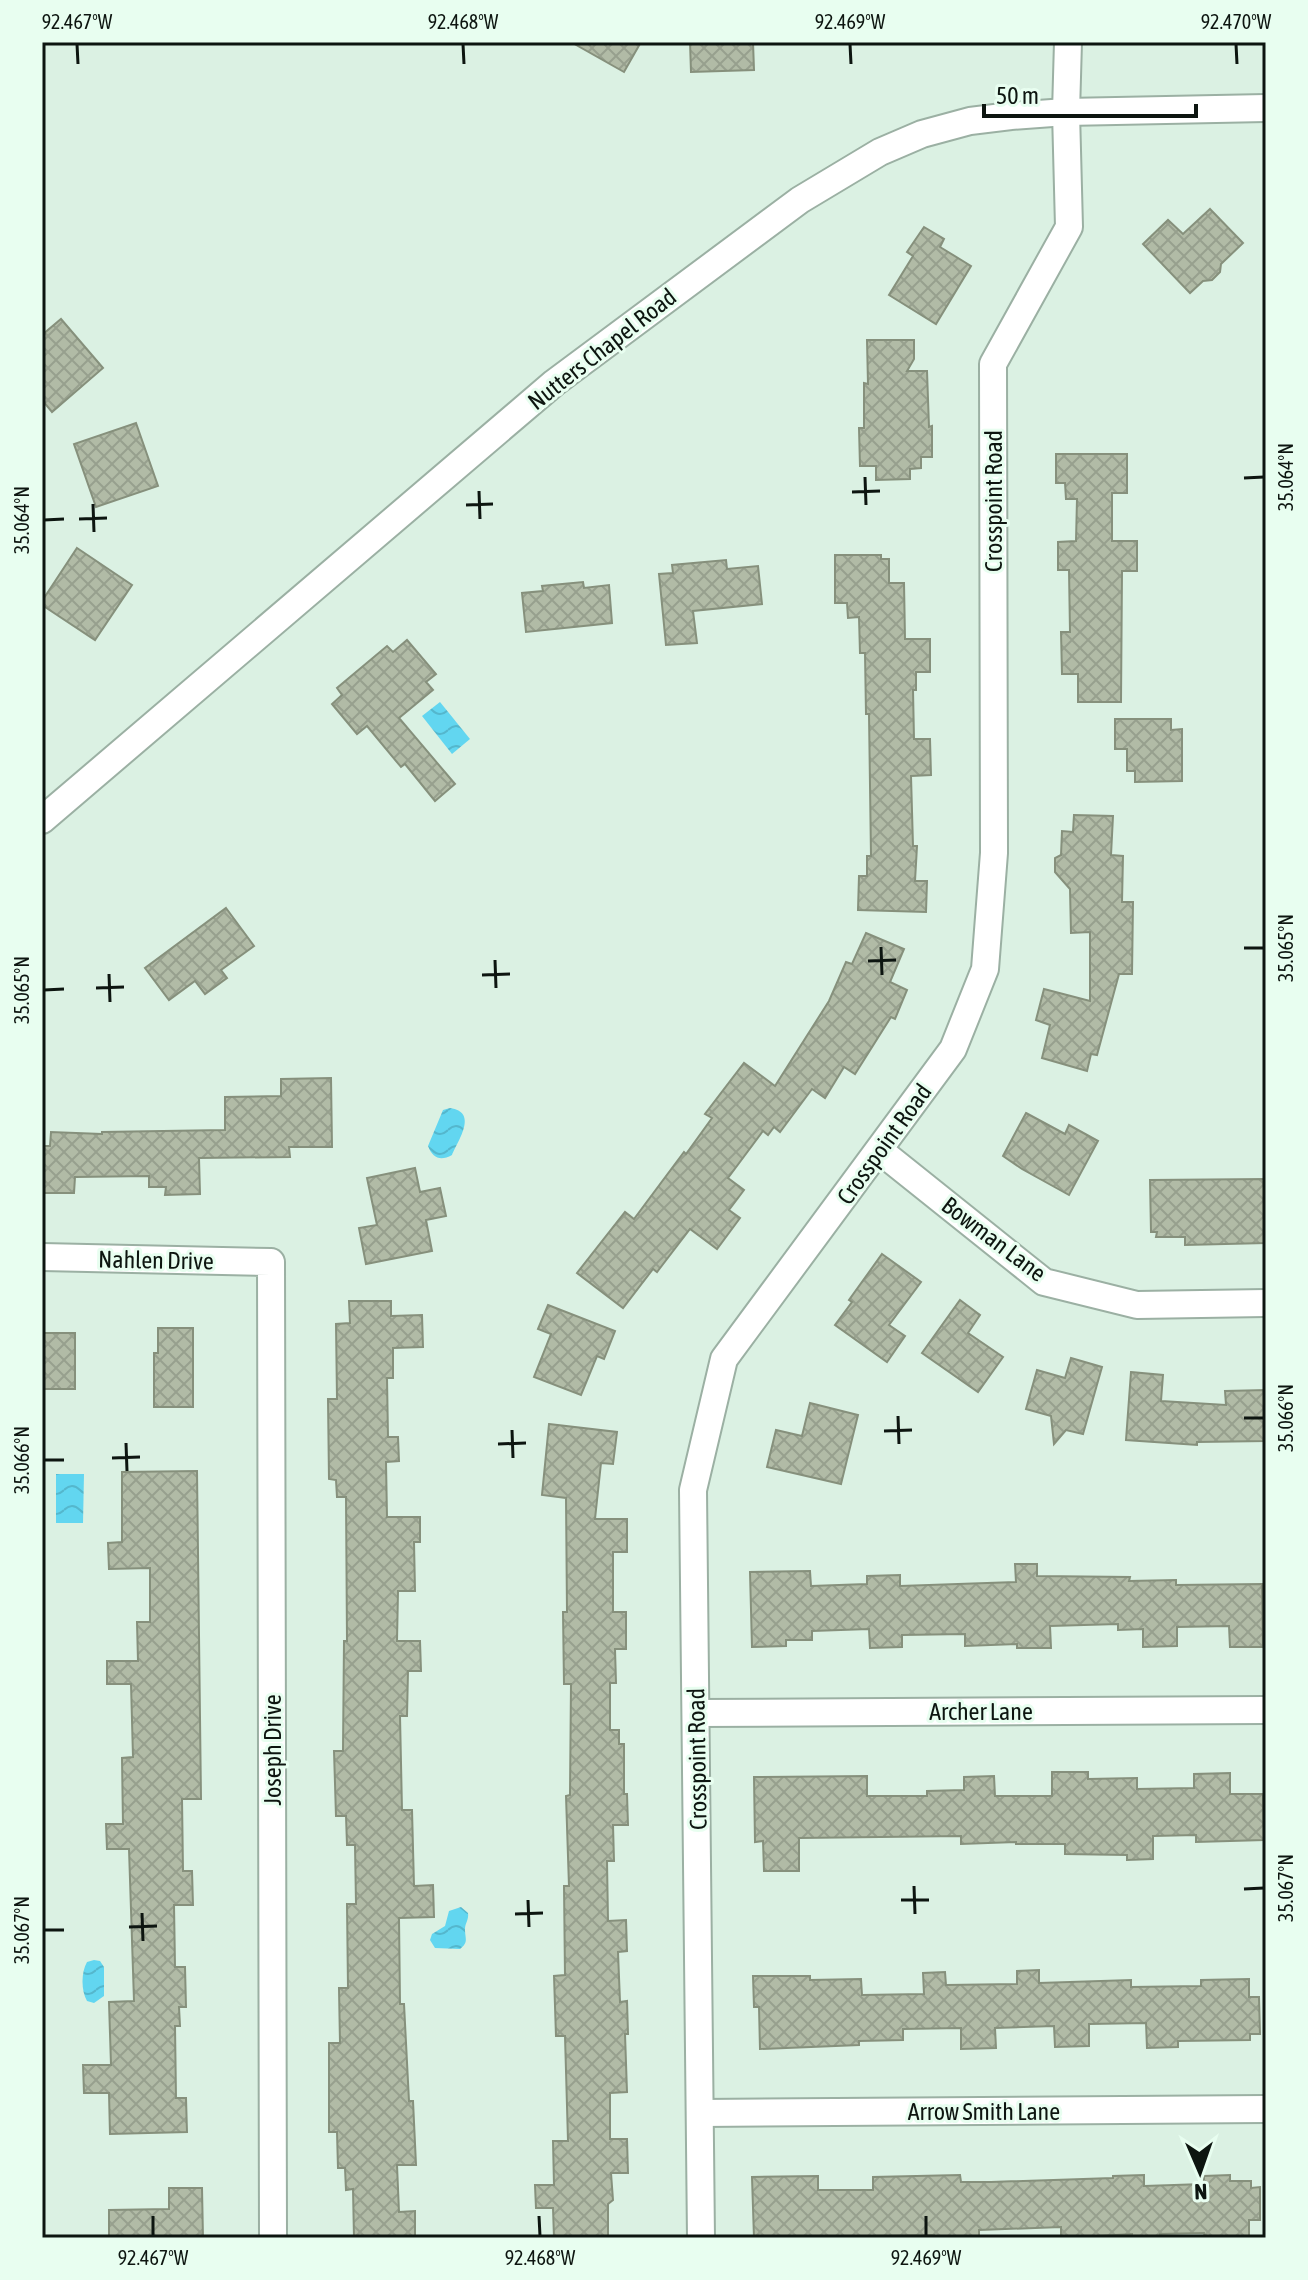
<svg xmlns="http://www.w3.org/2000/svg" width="1308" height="2280" viewBox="0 0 1308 2280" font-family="'Asap Condensed',sans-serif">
  <defs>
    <pattern id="water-waves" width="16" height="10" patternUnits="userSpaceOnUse" patternTransform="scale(2)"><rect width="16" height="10" fill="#62d6f0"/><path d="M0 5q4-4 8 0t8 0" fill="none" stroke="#54b7cd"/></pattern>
    <pattern id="building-cross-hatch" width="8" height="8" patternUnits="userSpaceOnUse" patternTransform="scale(2)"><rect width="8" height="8" fill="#b1bba6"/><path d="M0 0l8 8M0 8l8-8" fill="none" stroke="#97a08e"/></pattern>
  </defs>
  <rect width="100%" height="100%" fill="#dbf1e3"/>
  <g fill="url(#water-waves)">
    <path d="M440,702l30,37 -18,15 -30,-38z"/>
    <path d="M450,1108c28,4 9,31 2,47 -11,6 -19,4 -24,-9l15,-36z"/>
    <path d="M56,1474h28l-1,49h-27z"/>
    <path d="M461,1907l7,6c1,7 -3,10 -3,16 0,10 4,13 -5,20l-25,-1 -5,-8 2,-6 13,-8 4,-15z"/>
    <path d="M94,1960l6,1 4,6v29l-10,7 -7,-2c-6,-10 -6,-29 0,-39z"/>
  </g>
  <g fill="url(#building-cross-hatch)" stroke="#86907c" stroke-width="2">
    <path d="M571,42h70l-17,30z"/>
    <path d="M690,42h63l1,28 -63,2z"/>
    <path d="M1210,209l33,34 -22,21 -1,8 -8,8 -9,1 -13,12 -47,-49 25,-24 15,14z"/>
    <path d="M924,227l20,12 -4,8 31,19 -35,58 -47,-29 24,-39 -6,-4z"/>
    <path d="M61,319l42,49 -51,44 -10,-12v-65z"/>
    <path d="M867,340h47v19l-7,12h20l2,56 3,-1v31h-11v11l-11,1v10l-34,1v-14h-16l-1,-38h5v-45l4,1z"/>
    <path d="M136,423l22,63 -62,21 -22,-63z"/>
    <path d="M1056,454h71v39h-15v48h25v30h-15l-1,131h-43v-28h-16l-1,-42h9l-1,-62h-11v-28l18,-1 1,-42h-11l-1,-16h-9z"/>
    <path d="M77,548l55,37 -37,55 -53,-35v-4z"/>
    <path d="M835,555h46v4h8v24h15l1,56h25v33h-14v18h-3l1,49h16l1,36 -20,1 2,70h4l-2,35h12l-1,31 -68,-2 1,-34h8v-20h4l-2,-142h-3l-1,-61h-5l-1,-36 -11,1 -1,-15h-12z"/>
    <path d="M726,560l1,9 31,-3 4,38 -69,7 4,32 -31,2 -7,-71 14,-1 -1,-8z"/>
    <path d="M583,582l1,6 25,-3 3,38 -86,9 -4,-39 21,-2 -1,-5z"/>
    <path d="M407,640l29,34 -10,8 7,8 -34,28 56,66 -20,17 -30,-37 -4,3 -34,-41 -10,8 -25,-30 10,-9 -5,-7 50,-42 6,6z"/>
    <path d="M1115,719h56v11l11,-1v52l-47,1v-11h-8v-22h-12z"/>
    <path d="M1074,815l39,1 -2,39 12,1 -1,46h11l-1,72h-13l-22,81 -6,-1 -4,17 -45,-13 8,-33 -14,-5 8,-31 46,12v-69l-19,1 -1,-44 -15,-17v-14l6,-3 1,-24 11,1z"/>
    <path d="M226,908l28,38 -33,24 6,8 -22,16 -10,-13 -26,19 -24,-32z"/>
    <path d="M866,933l38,16 -14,33 17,8 -12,29 -4,-2 -36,57 -11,-7 -19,31 -13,-9 -32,43 -6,-5 -6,8 -5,-4 -35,47 16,12 -15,20 11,8 -23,31 -27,-20 -33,43 -4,-3 -30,39 -46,-35 48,-61 9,7 50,-67 2,2 26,-36 -7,-4 39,-51 31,23 54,-85 17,-39 6,2z"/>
    <path d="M331,1078l1,69h-43l1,10 -91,1 1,36 -35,1 1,-8h-17v-11l-74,1 -1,16h-32v-47h8l1,-14 51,2v-2l123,-2v-33l56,-1v-17z"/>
    <path d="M1026,1113l39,21 4,-9 29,16 -29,54 -47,-26 -19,-13z"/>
    <path d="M415,1168l5,24 20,-4 6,28 -20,4 6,31 -66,13 -7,-36 18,-3 -10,-47z"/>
    <path d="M1266,1179v64l-81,2v-8h-29l1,-5h-6l-1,-52z"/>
    <path d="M882,1254l39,28 -32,43 16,11 -18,26 -52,-37 17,-23 -3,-2z"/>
    <path d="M960,1300l20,15 -12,18 35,24 -25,35 -56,-39z"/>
    <path d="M349,1301h42v15l31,-1 1,32 -30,1v30h-6l1,59h10l1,24 -13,1 1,55h33v25h-6l1,49h-17l-1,50h23l1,30h-13l-1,45h-7l2,94h10l2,76 19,-1 1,32 -35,1 1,86h4l5,97h4l3,64h-19l2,47 16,-1v26l-61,1 -1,-49 -7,1 -1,-22h-7l-1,-36h-8v-89h11l-1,-55h9l-1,-84h9l-1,-59h-8l-1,-29h-10l-2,-65h9l1,-110h3l-1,-144h-9l-1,-17 -7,-1 -1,-80h9l-1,-75 14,-1z"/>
    <path d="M548,1305l67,26 -11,28 -7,-3 -16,39 -47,-18 17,-43 -13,-5z"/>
    <path d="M158,1328h35v79h-39v-54h4z"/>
    <path d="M42,1333h33v56h-31v-5h-2z"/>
    <path d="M1071,1358l31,9 -19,67 -17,-4 -12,14 -3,-28 -25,-7 11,-39 28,8z"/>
    <path d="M1131,1372l32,3 -2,26 65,4 -1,-14 41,-1v51l-69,1v3l-71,-5z"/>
    <path d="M810,1403l48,12 -17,69 -74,-17 9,-37 26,6z"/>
    <path d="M549,1424l68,8 -4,32 -12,-1 -6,56h32v33h-14v60h13v37h-11l1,34h-6v47h9v14h5v50h3l1,31h-15l1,36h-7l1,60 18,-1 1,31 -9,1 2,50 7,-1 1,33h-3l2,58 -17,1v46h17l1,34h-17l2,27 -5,4v34h-54l-1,-30h-17l-1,-23h19l-1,-44h15l-3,-105h-9l-2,-60 11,-1 -1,-89h5l-3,-90 4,-1 1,-111h-7l-1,-72h4l-1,-114 -24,-3z"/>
    <path d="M197,1471l4,328h-19l1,72h9l1,34h-19l1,62h10l1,40h-7l1,19h-5l1,72h10l1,34 -77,2 -1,-41h-25l-1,-28h28l-2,-63 25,-1 -5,-152h-22l-1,-25h17l-1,-66 11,-1 -2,-73h-24v-23h31l-1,-39h13v-54l-41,1 -1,-26 14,-1v-70z"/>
    <path d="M1015,1564h22v12l93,1 -1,4 47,-1v5l86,-1 1,63h-33l-1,-21 -52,1v19l-34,1v-18l-25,1v-6l-68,2 1,22h-34v-4l-52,2v-12l-63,1v12l-32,1 -1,-19 -57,2v9h-26v6l-34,1 -2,-75 60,-1 1,15 56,-2v-8l33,-1v11l116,-4z"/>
    <path d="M1052,1772h36v7l49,-1v11l57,-1v-14l36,-1v21h33l1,46 -68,2v-7l-43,1v23l-26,1v-5l-62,-1v-10h-49v-2l-55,2v-8l-162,2v33h-35l-1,-30 -8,1 -1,-65 113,-1v20h60v-5l37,-1v-13l30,-1 1,20h57z"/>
    <path d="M1039,1970v13l92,-3v7l70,-1v-6l48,-1v18h10l1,37h-10v6l-72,1v6l-31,1 -1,-25 -57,1v22l-34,1 -1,-21 -59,2 1,20 -35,1v-21l-58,1v11l-44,1v4l-99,4 -1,-42h-5l-1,-31h57v4l51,-1 1,16 62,-1 -1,-21 22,-1 1,13 71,-1v-13z"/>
    <path d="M960,2175l1,7h30l122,-4v-2l31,-1v11l60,-2v-8l26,-1v6h21v7l9,-1v33h-11v18h-44l-1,-5 -44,1v4h-28v-4l-71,4v-11l-82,3v8h-45v-3l-180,3 -2,-61 66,-1v14h55v-13z"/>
    <path d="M169,2188h33l1,50h-94v-28l60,-1z"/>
  </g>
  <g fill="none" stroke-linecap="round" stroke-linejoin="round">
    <g stroke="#9bb0a3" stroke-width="30">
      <g id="street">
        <path d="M42,820l512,-437 246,-183 80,-48 42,-18 48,-13 41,-5 55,-4 200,-4"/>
        <path d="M879,1150l165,132 93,23 129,-2"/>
        <path d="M42,1257l229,5 2,976"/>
        <path d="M696,1713l570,-3"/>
        <path d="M701,2113l565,-4"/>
        <path d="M701,2238l-8,-748 31,-131 229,-310 32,-80 9,-116 -1,-489 76,-137 -3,-115 2,-70"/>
      </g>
    </g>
    <use href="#street" stroke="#fff" stroke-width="26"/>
  </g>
  <path fill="none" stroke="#0d1510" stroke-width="3" d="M77,44l1,20M463,44l1,20M850,44l1,20M1236,44l1,20M865,477l1,28M1244,478l20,-1M479,491l1,28M852,492l28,-1M93,504l1,28M466,505l27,-1M79,519l28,-1M44,520l20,-1M881,947l1,28M1244,948h20M495,960l1,28M868,961l28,-1M109,974l1,28M482,975l28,-1M96,988l28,-1M44,990l20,-1M898,1416l1,28M1244,1418h20M512,1430l1,28M884,1431l28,-1M126,1443l1,28M498,1444l28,-1M112,1458l28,-1M44,1460h20M914,1886l1,28M1244,1889l20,-1M528,1900l1,27M901,1900h28M142,1913l1,28M515,1914l28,-1M129,1927l28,-1M44,1930h20M153,2216v20M539,2216l1,20M926,2216v20"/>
  <g text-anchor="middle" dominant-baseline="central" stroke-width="6" stroke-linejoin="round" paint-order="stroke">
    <g font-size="24" fill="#0d1510" stroke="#e8fef0">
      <text transform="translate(602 349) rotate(-38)">Nutters Chapel Road</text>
      <text transform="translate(993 501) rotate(-90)">Crosspoint Road</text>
      <text transform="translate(884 1144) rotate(-54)">Crosspoint Road</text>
      <text transform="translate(994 1239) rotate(37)">Bowman Lane</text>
      <text transform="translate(156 1260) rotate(1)">Nahlen Drive</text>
      <text x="981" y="1711">Archer Lane</text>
      <text transform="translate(272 1750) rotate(-90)">Joseph Drive</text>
      <text transform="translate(697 1759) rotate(-91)">Crosspoint Road</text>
      <text x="984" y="2111">Arrow Smith Lane</text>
    </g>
  </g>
  <rect width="1308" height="2280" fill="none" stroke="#e8fef0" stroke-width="88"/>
  <g transform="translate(1200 2172) rotate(178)" stroke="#e8fef0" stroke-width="6" paint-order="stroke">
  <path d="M0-6L14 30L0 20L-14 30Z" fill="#0d1510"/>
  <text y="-12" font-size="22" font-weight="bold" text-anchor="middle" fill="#0d1510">N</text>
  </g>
  <path d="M984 104v12h212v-12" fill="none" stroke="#0d1510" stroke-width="4"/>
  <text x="996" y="104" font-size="24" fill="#0d1510" stroke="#e8fef0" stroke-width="6" paint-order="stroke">50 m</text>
  <rect x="44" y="44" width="1220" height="2192" fill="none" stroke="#0d1510" stroke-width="3"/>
  <g font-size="20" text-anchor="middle" fill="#0d1510">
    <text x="77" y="29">92.467°W</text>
    <text x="463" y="29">92.468°W</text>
    <text x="850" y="29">92.469°W</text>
    <text x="1236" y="29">92.470°W</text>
    <text transform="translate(1286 477) rotate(-90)" y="7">35.064°N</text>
    <text transform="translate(22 520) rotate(-90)" y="7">35.064°N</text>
    <text transform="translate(1286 948) rotate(-90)" y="7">35.065°N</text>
    <text transform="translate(22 990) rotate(-90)" y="7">35.065°N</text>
    <text transform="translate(1286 1418) rotate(-90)" y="7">35.066°N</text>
    <text transform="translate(22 1460) rotate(-90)" y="7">35.066°N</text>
    <text transform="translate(1286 1888) rotate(-90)" y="7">35.067°N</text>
    <text transform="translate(22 1930) rotate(-90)" y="7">35.067°N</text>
    <text x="153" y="2265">92.467°W</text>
    <text x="540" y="2265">92.468°W</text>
    <text x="926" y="2265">92.469°W</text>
  </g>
</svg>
